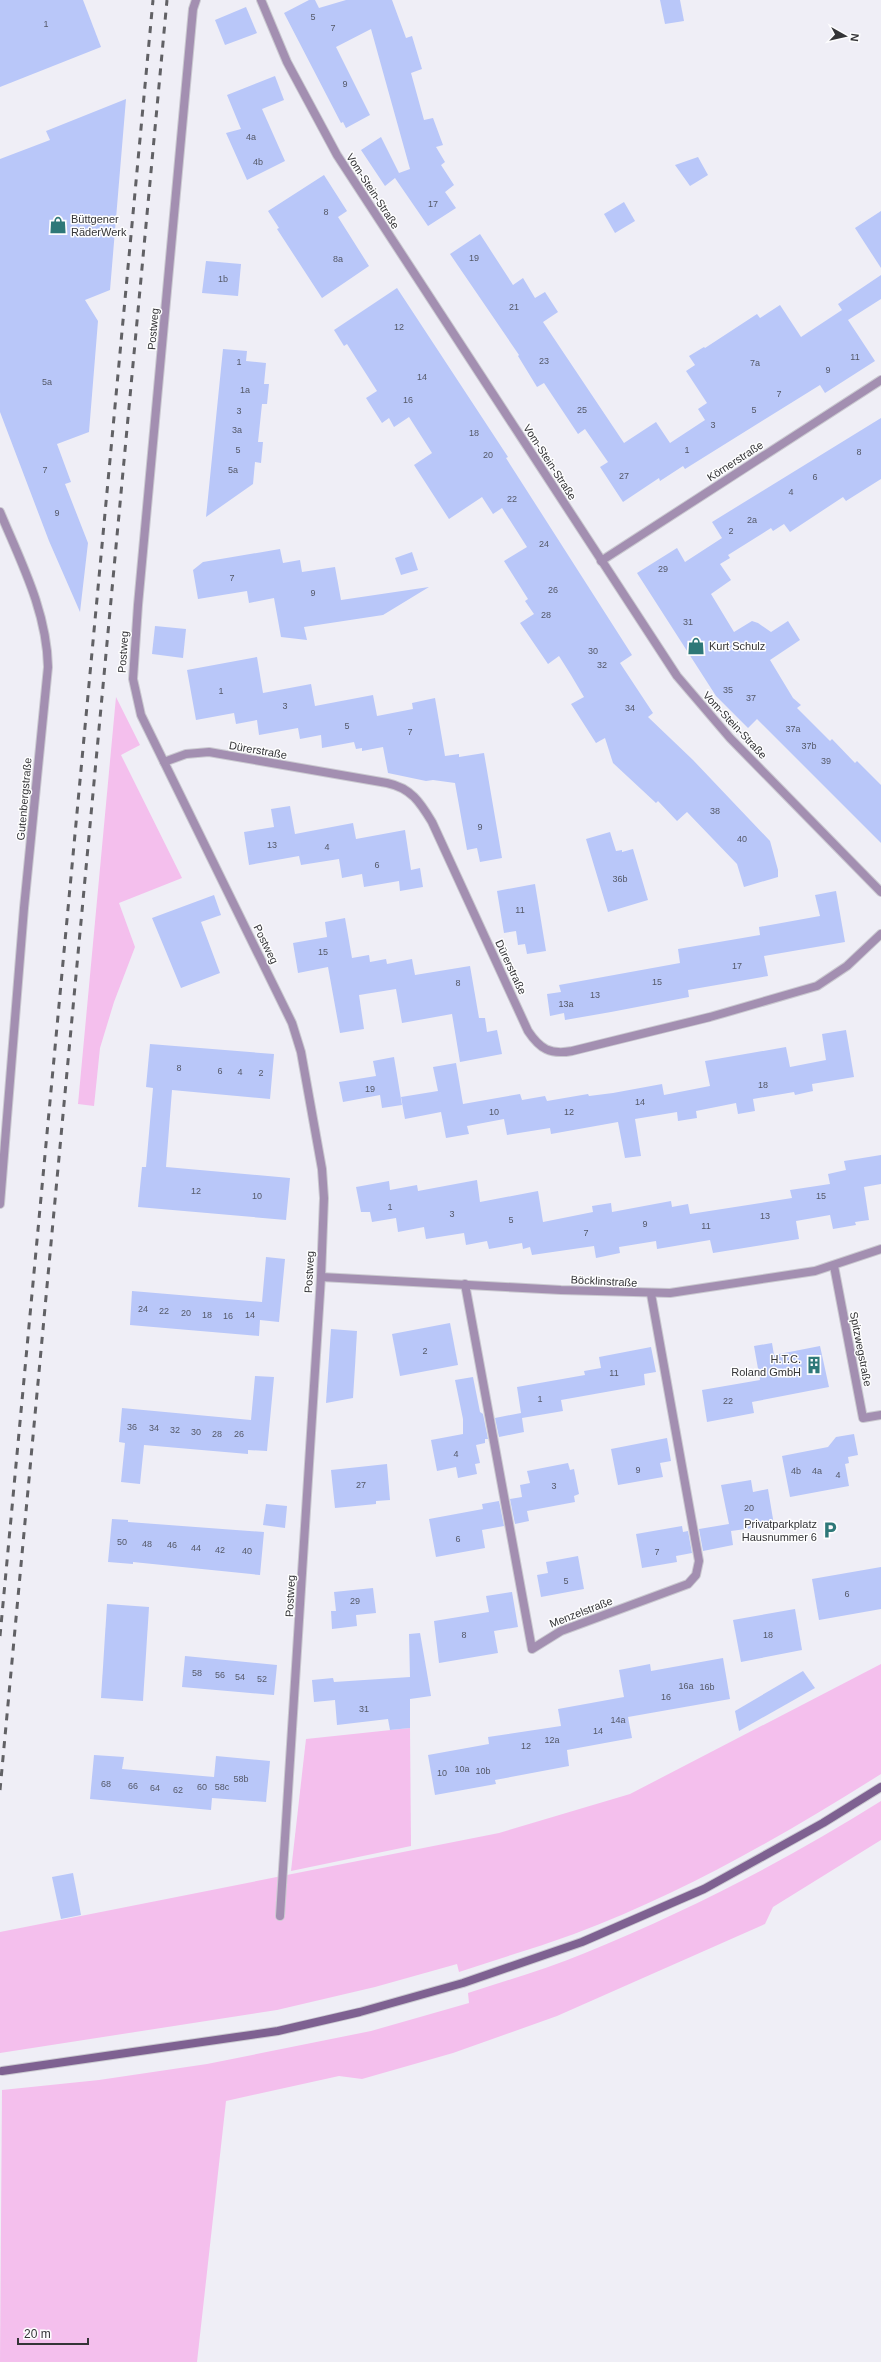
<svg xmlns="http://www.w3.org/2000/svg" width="881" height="2362" viewBox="0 0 881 2362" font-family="Helvetica,sans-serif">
  <rect width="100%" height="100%" fill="#efeef6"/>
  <g fill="#f4bfed">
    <path d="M116,697l24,48 -19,10 61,123 -63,25 16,44 -21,55 -14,46 -6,58 -16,-2z"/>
    <path d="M881,1664v110c-97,61 -199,120 -307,160 -38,14 -77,25 -115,38l-2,-8 -82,23 -98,23 -277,43v-121l499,-99 131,-39z"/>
    <path d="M410,1728l1,118 -120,25 15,-132z"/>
    <path d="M881,1801v39l-108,67 -8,17 -208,92 -104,37 -91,26 -23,-3 -113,25 -29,261h-197l2,-272 97,-10 108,-16 164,-33 98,-28 -1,-10c39,-13 79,-24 117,-40 103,-42 202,-93 296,-152z"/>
  </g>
  <g fill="#b9c7f9">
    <path d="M0,0h83l18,47 -101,40z"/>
    <path d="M309,0h6l4,8 27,-8h46l14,38 6,-2 10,33 -11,4 13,47 9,-2 10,27 -7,2 9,15 -4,3 13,20 -9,7 11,16 -28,18 -33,-48 -10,8 -24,-36 20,-13 18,36 11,-4 -39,-140 -35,18 34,68 -24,13 -3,-6 -2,1 -57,-110z"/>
    <path d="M660,0h20l4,21 -19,3z"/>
    <path d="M246,7l11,26 -32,12 -10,-25z"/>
    <path d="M275,76l9,24 -22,9 23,52 -38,19 -21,-47 15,-4 -14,-34z"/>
    <path d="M126,99l-16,191 -25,10 13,21 -9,111 -32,12 14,38 -6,2 23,59 -8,69 -31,-71 -49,-129v-253l50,-19 -4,-9z"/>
    <path d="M698,157l10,18 -18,11 -15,-21z"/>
    <path d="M324,175l23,36 -9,6 31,49 -47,32 -45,-69 2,-1 -11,-17z"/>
    <path d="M624,202l11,19 -20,12 -11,-19z"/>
    <path d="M881,211v57l-26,-40z"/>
    <path d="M480,234l33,51 10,-7 12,20 10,-6 13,20 -15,10 81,121 32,-21 14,21 35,-23 -7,-11 9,-6 -21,-32 9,-6 -6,-9 15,-9 1,1 52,-34 3,4 20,-13 21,32 41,-27 -4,-6 43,-29v24l-33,21 27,41 -50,32 -5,-8 -135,84 -2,-3 -23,15 -1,-3 -36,24 -23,-35 8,-5 -23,-33 -7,5 -34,-51 -7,4 -19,-31 1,-1 -69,-101z"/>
    <path d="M206,261l35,3 -3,32 -36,-3z"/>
    <path d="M397,288l111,169 -2,1 126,197 -12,8 33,50 -5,4 45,43 77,81 8,29v7l-34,10 -7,-23 -50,-52 -10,9 -19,-20 -2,2 -43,-40 -8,-25 -9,5 -25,-39 13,-7 -13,-22 -12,-19 -11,8 -28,-41 14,-9 -9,-13 3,-2 -24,-38 23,-14 -25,-39 -9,6 -11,-17 -33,22 -35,-54 18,-12 -23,-36 -15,10 -5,-9 -7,5 -16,-25 11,-7 -30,-47 -3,2 -10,-16z"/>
    <path d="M223,349l24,2 -1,10 20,2 -2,21h5l-2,20h-5l-4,38h5l-2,21 -6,-1 -2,22 -47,33z"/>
    <path d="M881,418v61l-35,22 -3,-4 -53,35 -6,-8 -11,7 -2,-3 -43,27 2,3 -10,6 11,16 -20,14 23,38 18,-11 6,2 13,9 17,-11 12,19 -30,20 23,38 8,7 -4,3 33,33 2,-2 23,24 2,-2 24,24v58l-124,-124 -9,9 -32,-32 -79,-123 40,-25 8,14 37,-24 -10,-16z"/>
    <path d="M280,549l3,14 17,-3 2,12 33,-5 6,33 88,-13 -46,28 -79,12 3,13 -26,-3 -7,-39 -25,5 -2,-12 -49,8 -5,-29 10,-8z"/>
    <path d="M412,552l6,18 -17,5 -6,-17z"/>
    <path d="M155,626l31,3 -3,29 -31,-4z"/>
    <path d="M257,657l6,36 48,-9 4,22 58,-11 4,21 36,-7 -1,-6 23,-5 10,58 14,-2v3l25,-4 18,105 -22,4 -3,-14 -10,2 -12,-67 -22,-3 -7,1 -38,-8 -5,-26 -21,4v-3l-6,1 -2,-7 -32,6 -1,-13 -21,4 -2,-11 -39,7 -2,-15 -21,4 -2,-11 -38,7 -9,-50z"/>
    <path d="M290,806l5,28 58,-11 3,16 49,-9 6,40 9,-2 3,19 -23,4 -1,-10 -35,6 -2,-13 -20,4 -3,-19 -38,6 -2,-9 -50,9 -5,-33 30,-5 -3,-18z"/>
    <path d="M610,832l6,19 6,-1v2l11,-3 15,51 -40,12 -22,-73z"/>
    <path d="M535,884l11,67 -19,3 -2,-10 -7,1 -2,-14 -12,2 -7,-42z"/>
    <path d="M836,891l9,51 -81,14 4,20 -80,14 1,7 -78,15 -46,8 -1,-7 -14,3 -3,-22 14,-2 -2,-7 121,-22 -2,-14 82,-14 -1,-8 61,-11 -5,-21z"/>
    <path d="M214,895l7,20 -20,7 19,51 -39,15 -29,-70z"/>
    <path d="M345,918l7,40 17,-3 1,7 16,-3 1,5 25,-5 3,16 55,-9 9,52h6l2,14 10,-2 5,24 -42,8 -8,-48 -50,9 -6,-34 -37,6 5,34 -24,4 -12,-66 -30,6 -5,-30 34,-6 -2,-15z"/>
    <path d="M846,1030l8,47 -42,7 1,7 -18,4 -1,-3 -41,7 2,12 -17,3 -2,-11 -40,8 1,7 -19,3 -1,-9 -42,7 6,37 -16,2 -7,-36 -67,12 -1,-6 -43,7 -3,-16 -37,7 2,8 -23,4 -5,-26 -36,7 -4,-22 37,-6 -5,-24 23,-4 7,41 57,-10 2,6 23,-4 2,5 41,-7 1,2 24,-3 49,-9 2,11 46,-9 -5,-25 81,-14 4,20 36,-7 -4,-26z"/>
    <path d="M150,1044l124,10 -4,45 -98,-9 -6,77 124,11 -4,42 -148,-13 4,-40h4l7,-79 -7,-1z"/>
    <path d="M394,1057l8,48 -20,3 -2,-13 -37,7 -4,-20 37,-6 -3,-15z"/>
    <path d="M881,1155v29l-17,3 5,33 -14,2 1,3 -23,4 -3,-14 -34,6 3,18 -86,14 -3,-13 -53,9 -1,-8 -37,6 1,6 -24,5 -2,-12 -62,9 -2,-8 -7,2 -1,-6 -33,6 -2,-8 -21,4 -2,-12 -38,6 -2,-12 -26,5 -2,-14 -24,4 -2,-10h-9l-5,-25 33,-6 1,9 27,-5 1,6 59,-11 3,22 58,-11 5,31 50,-10 -1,-6 19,-3 1,9 59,-11 1,6 16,-3 2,10 102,-16 -2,-8 40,-6 -2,-10 18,-4 -2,-9z"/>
    <path d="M266,1257l19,2 -6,63 -19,-2 -1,16 -129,-11 2,-34 130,11z"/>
    <path d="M450,1323l8,42 -58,11 -8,-42z"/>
    <path d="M331,1329l26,2 -2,35 -2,32 -27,5z"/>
    <path d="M772,1343l2,12 46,-9 9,41 -77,15 2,11 -47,9 -5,-32 58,-10 -6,-34z"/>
    <path d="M651,1347l5,25 -12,2 1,11 -84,15 2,11 -41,7 2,14 -25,5 -4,-19 26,-5 -4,-26 68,-12 -1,-4 17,-3 -2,-11z"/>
    <path d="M255,1376l19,1 -7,74 -19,-1v4l-104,-9 -4,39 -19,-2 4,-39 -6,-1 3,-34 129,12z"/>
    <path d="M473,1377l7,35 3,2 5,25h-3v4l-9,2 4,18 -5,1 2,10 -19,4 -2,-11 -19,4 -6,-31 32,-6v-15l-8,-39z"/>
    <path d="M854,1434l4,21 -10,2 1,6 -4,1 4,22 -59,11 -8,-41 46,-9 8,-10z"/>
    <path d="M667,1438l4,23 -11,2 3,14 -45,8 -7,-36z"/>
    <path d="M568,1463l2,7 4,-1 5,25 -5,2 1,6 -48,9 2,10 -14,3 -5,-25 12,-2 -2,-12 10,-2 -3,-12z"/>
    <path d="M387,1464l3,36 -14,1v3l-41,4 -4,-38z"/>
    <path d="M751,1480l2,12 15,-3 6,36 -43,6 2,14 -30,6 -4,-22 30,-5 -8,-39z"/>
    <path d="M499,1501l5,25 -22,4 3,18 -49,9 -7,-38 54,-10 -1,-5z"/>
    <path d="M266,1504l21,2 -2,22 -22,-3z"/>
    <path d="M112,1519l16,1v2l136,10 -4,43 -127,-13v2l-25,-2z"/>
    <path d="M682,1526l1,6 5,-1 4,22 -16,3 1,6 -35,6 -6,-34z"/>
    <path d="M578,1556l6,33 -43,8 -4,-22 11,-2 -2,-11z"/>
    <path d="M881,1567v42l-62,11 -7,-41z"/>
    <path d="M373,1588l3,25 -20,2 1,11 -25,3 -1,-18h5l-2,-19z"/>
    <path d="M512,1592l6,35 -24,4 4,22 -59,10 -5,-42 55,-9 -3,-16z"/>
    <path d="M107,1604l42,3 -6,94 -42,-3z"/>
    <path d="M795,1609l7,41 -61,12 -8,-42z"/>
    <path d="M420,1633l11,63 -21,3v29l-20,2 -2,-11 -51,6 -2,-25 -21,2 -2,-22 21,-2 1,4 76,-5 -1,-43z"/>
    <path d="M185,1656l92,9 -3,30 -92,-8z"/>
    <path d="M723,1658l7,41 -102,18 4,21 -65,12 2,16 -74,14 1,4 -61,11 -7,-40 61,-11 -1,-7 73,-11 -3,-17 66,-12 -5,-27 31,-6 1,7z"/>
    <path d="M803,1671l12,17 -76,43 -4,-20z"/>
    <path d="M94,1755l30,2 -2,12 92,8 2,-21 54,5 -4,41 -54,-4 -1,12 -121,-11z"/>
    <path d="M73,1873l8,42 -20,4 -9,-42z"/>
  </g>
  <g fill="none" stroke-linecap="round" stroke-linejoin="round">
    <g stroke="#cac9d0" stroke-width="10">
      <g id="street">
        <path d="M196,0l-3,9 -55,596 -5,74 8,36 151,308 9,29 21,117 2,29 -3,79 -41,639"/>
        <path d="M261,0l26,62 50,93 340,521 53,62 151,154"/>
        <path d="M0,512c21,50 47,100 48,155l-24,241 -24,296"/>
        <path d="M601,561l280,-181"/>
        <path d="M164,762l22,-8 23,-2 178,31c24,5 33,19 45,39l96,209c12,18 22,24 44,20l138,-34 107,-31 30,-20 34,-32"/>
        <path d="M834,1266l29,152 18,-3"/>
        <path d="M321,1277l240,13 109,3 145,-22 66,-22"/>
        <path d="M465,1284l67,365 29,-18 127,-47 8,-9 3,-14 -48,-267"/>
      </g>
    </g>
    <g stroke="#cac9d0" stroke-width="10">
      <path id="secondary" d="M2,2071l276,-40 82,-19 103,-29 119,-41 122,-53 119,-66 58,-36"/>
    </g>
    <use href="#street" stroke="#a38fb1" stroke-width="8"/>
    <use href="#secondary" stroke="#7e6191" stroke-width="8"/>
    <g stroke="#616165" stroke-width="3" stroke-dasharray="7 7" stroke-linecap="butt">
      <path d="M0,1636l153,-1636"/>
      <path d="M0,1790l167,-1790"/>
    </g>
  </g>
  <defs>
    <g id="shop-bare" transform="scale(1.38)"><path d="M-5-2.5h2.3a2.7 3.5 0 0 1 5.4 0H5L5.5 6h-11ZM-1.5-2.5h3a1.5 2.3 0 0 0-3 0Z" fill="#2e7878" stroke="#fdfdfe" stroke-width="2.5" paint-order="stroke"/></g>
    <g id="building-bare" transform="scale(1.38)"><path d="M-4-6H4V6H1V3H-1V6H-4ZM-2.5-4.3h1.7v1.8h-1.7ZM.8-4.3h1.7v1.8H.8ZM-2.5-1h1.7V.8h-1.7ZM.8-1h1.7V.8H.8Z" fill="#2e7878" stroke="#fdfdfe" stroke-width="2.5" paint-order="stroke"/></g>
    <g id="parking-bare" transform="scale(1.38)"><path d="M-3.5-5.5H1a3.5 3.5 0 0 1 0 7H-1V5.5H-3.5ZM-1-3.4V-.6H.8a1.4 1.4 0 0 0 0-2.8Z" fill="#2e7878" stroke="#fdfdfe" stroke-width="2.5" paint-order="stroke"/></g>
  </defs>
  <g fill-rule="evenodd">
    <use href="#shop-bare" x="58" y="225"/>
    <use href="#shop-bare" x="696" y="646"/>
    <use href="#building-bare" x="814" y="1365"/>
    <use href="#parking-bare" x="830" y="1530"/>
  </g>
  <g text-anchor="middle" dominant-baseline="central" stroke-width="3" stroke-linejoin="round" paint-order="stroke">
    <g font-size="9" fill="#555968">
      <text x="313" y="17">5</text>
      <text x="46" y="24">1</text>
      <text x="333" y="28">7</text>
      <text x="345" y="84">9</text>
      <text x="251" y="137">4a</text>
      <text x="258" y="162">4b</text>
      <text x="433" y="204">17</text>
      <text x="326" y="212">8</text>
      <text x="474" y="258">19</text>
      <text x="338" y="259">8a</text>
      <text x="223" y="279">1b</text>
      <text x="514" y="307">21</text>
      <text x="399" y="327">12</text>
      <text x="855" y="357">11</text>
      <text x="544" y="361">23</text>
      <text x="239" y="362">1</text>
      <text x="755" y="363">7a</text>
      <text x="828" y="370">9</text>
      <text x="422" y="377">14</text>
      <text x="47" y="382">5a</text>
      <text x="245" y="390">1a</text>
      <text x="779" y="394">7</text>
      <text x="408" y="400">16</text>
      <text x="582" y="410">25</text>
      <text x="754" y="410">5</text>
      <text x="239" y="411">3</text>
      <text x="713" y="425">3</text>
      <text x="237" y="430">3a</text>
      <text x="474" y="433">18</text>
      <text x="238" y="450">5</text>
      <text x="687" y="450">1</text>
      <text x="859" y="452">8</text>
      <text x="488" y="455">20</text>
      <text x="45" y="470">7</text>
      <text x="233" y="470">5a</text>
      <text x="624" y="476">27</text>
      <text x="815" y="477">6</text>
      <text x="791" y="492">4</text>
      <text x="512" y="499">22</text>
      <text x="57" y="513">9</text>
      <text x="752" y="520">2a</text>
      <text x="731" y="531">2</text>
      <text x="544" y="544">24</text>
      <text x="663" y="569">29</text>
      <text x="232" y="578">7</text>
      <text x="553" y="590">26</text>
      <text x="313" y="593">9</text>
      <text x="546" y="615">28</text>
      <text x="688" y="622">31</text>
      <text x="593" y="651">30</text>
      <text x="602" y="665">32</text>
      <text x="728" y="690">35</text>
      <text x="221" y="691">1</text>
      <text x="751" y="698">37</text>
      <text x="285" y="706">3</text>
      <text x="630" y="708">34</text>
      <text x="347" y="726">5</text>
      <text x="793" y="729">37a</text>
      <text x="410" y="732">7</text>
      <text x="809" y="746">37b</text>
      <text x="826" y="761">39</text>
      <text x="715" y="811">38</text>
      <text x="480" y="827">9</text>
      <text x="742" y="839">40</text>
      <text x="272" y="845">13</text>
      <text x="327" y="847">4</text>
      <text x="377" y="865">6</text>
      <text x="620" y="879">36b</text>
      <text x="520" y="910">11</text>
      <text x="323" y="952">15</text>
      <text x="737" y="966">17</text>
      <text x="657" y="982">15</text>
      <text x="458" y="983">8</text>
      <text x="595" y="995">13</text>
      <text x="566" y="1004">13a</text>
      <text x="179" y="1068">8</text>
      <text x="220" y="1071">6</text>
      <text x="240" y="1072">4</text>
      <text x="261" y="1073">2</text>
      <text x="763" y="1085">18</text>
      <text x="370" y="1089">19</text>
      <text x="640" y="1102">14</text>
      <text x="494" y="1112">10</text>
      <text x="569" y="1112">12</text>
      <text x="196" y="1191">12</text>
      <text x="257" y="1196">10</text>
      <text x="821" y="1196">15</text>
      <text x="390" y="1207">1</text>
      <text x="452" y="1214">3</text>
      <text x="765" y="1216">13</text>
      <text x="511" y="1220">5</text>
      <text x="645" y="1224">9</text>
      <text x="706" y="1226">11</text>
      <text x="586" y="1233">7</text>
      <text x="143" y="1309">24</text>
      <text x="164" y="1311">22</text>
      <text x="186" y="1313">20</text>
      <text x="207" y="1315">18</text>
      <text x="250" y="1315">14</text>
      <text x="228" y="1316">16</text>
      <text x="425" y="1351">2</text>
      <text x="614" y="1373">11</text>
      <text x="540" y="1399">1</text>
      <text x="728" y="1401">22</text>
      <text x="132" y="1427">36</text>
      <text x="154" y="1428">34</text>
      <text x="175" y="1430">32</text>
      <text x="196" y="1432">30</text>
      <text x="217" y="1434">28</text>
      <text x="239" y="1434">26</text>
      <text x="456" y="1454">4</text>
      <text x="638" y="1470">9</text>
      <text x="796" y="1471">4b</text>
      <text x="817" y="1471">4a</text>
      <text x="838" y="1475">4</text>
      <text x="361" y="1485">27</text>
      <text x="554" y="1486">3</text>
      <text x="749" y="1508">20</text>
      <text x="458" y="1539">6</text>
      <text x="122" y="1542">50</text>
      <text x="147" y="1544">48</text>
      <text x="172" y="1545">46</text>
      <text x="196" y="1548">44</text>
      <text x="220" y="1550">42</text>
      <text x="247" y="1551">40</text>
      <text x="657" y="1552">7</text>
      <text x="566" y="1581">5</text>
      <text x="847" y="1594">6</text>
      <text x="355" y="1601">29</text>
      <text x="464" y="1635">8</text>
      <text x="768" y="1635">18</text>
      <text x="197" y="1673">58</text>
      <text x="220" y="1675">56</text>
      <text x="240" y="1677">54</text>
      <text x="262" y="1679">52</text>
      <text x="686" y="1686">16a</text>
      <text x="707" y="1687">16b</text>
      <text x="666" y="1697">16</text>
      <text x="364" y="1709">31</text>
      <text x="618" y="1720">14a</text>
      <text x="598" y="1731">14</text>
      <text x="552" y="1740">12a</text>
      <text x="526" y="1746">12</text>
      <text x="462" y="1769">10a</text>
      <text x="483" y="1771">10b</text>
      <text x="442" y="1773">10</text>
      <text x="241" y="1779">58b</text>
      <text x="106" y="1784">68</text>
      <text x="133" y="1786">66</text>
      <text x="202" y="1787">60</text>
      <text x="222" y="1787">58c</text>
      <text x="155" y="1788">64</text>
      <text x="178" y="1790">62</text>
    </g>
    <g font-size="11" fill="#343437" stroke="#fdfdfe">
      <text transform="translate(373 191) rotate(57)">Vom-Stein-Straße</text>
      <text transform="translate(153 329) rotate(-85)">Postweg</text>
      <text transform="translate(735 461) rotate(-33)">Körnerstraße</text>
      <text transform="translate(550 462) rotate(57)">Vom-Stein-Straße</text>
      <text transform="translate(123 652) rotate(-86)">Postweg</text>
      <text transform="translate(735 725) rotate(47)">Vom-Stein-Straße</text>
      <text transform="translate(258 750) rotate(10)">Dürerstraße</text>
      <text transform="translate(24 799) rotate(-85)">Gutenbergstraße</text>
      <text transform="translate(266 944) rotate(64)">Postweg</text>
      <text transform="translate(511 967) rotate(65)">Dürerstraße</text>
      <text transform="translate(309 1272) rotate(-87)">Postweg</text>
      <text transform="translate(604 1281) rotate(3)">Böcklinstraße</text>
      <text transform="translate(861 1349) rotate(79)">Spitzwegstraße</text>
      <text transform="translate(290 1596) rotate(-87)">Postweg</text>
      <text transform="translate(581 1612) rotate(-21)">Menzelstraße</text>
    </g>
    <g font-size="11" fill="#343437" stroke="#fdfdfe" text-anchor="start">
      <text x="71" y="219">Büttgener<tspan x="71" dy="13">RäderWerk</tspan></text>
      <text x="709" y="646">Kurt Schulz</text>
      <text x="801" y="1359" text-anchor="end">H.T.C.<tspan x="801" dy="13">Roland GmbH</tspan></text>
      <text x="817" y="1524" text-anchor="end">Privatparkplatz<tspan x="817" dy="13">Hausnummer 6</tspan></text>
    </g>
  </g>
  <g transform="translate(845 36) rotate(98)" stroke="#fdfdfe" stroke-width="3" paint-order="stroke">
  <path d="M0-3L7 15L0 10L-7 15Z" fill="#343437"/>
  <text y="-6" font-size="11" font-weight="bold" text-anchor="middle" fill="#343437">N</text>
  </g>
  <path d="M18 2338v6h70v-6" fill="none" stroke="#343437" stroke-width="2"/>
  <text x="24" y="2338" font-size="12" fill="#343437" stroke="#fdfdfe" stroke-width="3" paint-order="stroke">20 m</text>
</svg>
